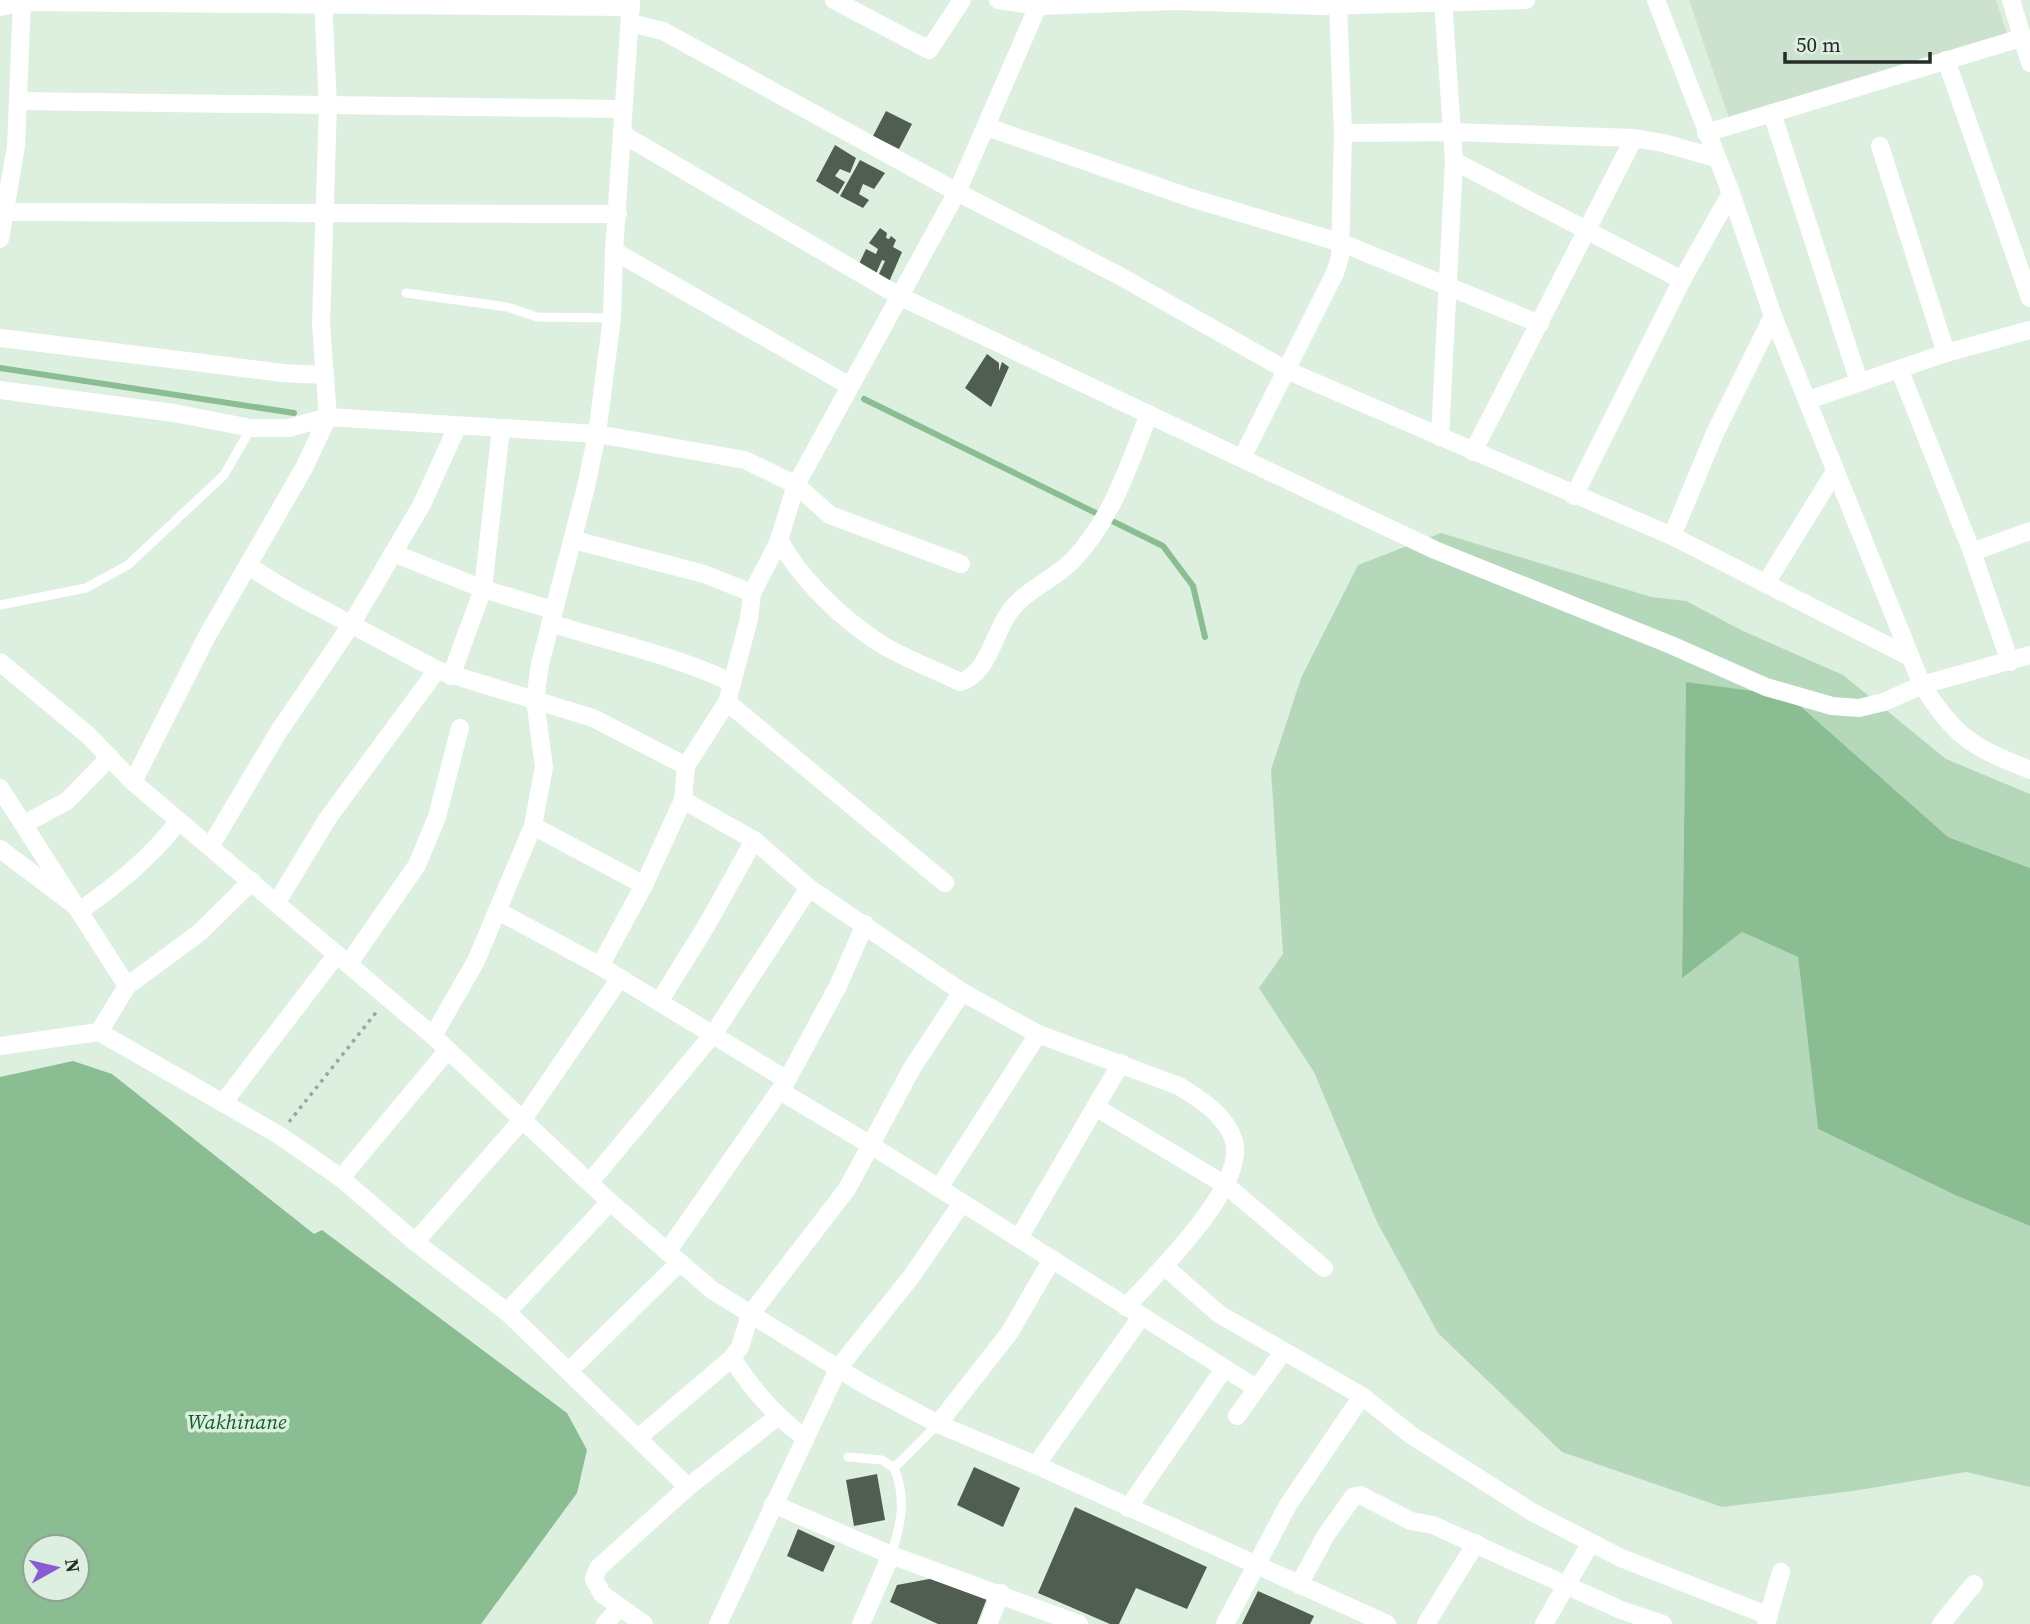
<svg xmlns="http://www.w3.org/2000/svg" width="2030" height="1624" viewBox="0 0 2030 1624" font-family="'Source Serif 4',serif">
  <rect width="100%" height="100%" fill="#ddefdf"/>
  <path fill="#cce2cf" d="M1689,0h307l12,37 -275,93z"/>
  <path fill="#b5d7ba" d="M1441,533l210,64 35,4 57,30 100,44 103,84 84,35v74l-82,-31 -159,-141 -103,-13 -4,294 60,-45 56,25 20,172 137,66 75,31v261l-64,-15 -113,19 -131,16 -160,-55 -124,-119 -61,-111 -63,-150 -55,-84 24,-34 -12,-184 30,-92 57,-113z"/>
  <g fill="#8bbd93" fill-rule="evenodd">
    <path d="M1686,682l103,14 159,141 82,31v358l-75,-31 -137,-66 -20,-172 -56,-25 -60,46z"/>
    <path d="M73,1061l39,13 202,160 8,-4 245,183 20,37 -10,43 -96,131h-481v-547zM77,1547v42h-42v-42z"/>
  </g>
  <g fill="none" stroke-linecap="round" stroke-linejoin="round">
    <g stroke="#8bbd93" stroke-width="6">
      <path d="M0,368l294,45"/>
      <path d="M864,399l299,147 30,40 12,51"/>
    </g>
  </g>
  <g fill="#4f5e51">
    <path d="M886,111l26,13 -13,25 -26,-13z"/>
    <path d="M835,145l21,13 -6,15 -10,-4 -5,7 10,6 -7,12 -22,-13z"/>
    <path d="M860,160l25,13 -11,16 -11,-5 -4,10 10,6 -6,8 -23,-12z"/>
    <path d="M880,228l7,5 -1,5 3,1 2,-3 5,4 -3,7 9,5 -13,30 -11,-6 7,-15 -3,-1 -7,16 -17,-10 8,-17 10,5 2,-5 -9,-6z"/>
    <path d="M987,354l12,9v8l3,-9 7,5 -18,40 -26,-19z"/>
    <path d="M974,1467l46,21 -17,39 -46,-22z"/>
    <path d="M877,1474l8,46 -31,6 -8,-46z"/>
    <path d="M1075,1507l132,60 -20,42 -51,-21 -17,36h-9l-72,-31z"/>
    <path d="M798,1529l37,17 -12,26 -36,-16z"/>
    <path d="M940,1577l47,21 -10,26h-39l-48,-22 7,-17z"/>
    <path d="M1258,1591l56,25 -4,8h-68z"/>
  </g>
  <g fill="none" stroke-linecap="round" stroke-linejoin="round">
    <path stroke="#9aa89c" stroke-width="3.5" stroke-dasharray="3.5 5" stroke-linecap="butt" d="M289,1122l89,-112"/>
    <g stroke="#fff" stroke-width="9">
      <path d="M406,293l101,14 30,10 75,1"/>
      <path d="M0,605l86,-17 42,-23 96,-90 27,-47"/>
      <path d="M848,1457l34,3 12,8c13,30 7,57 -3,87"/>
      <path d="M894,1468l44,-44"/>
    </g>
    <g stroke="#fff" stroke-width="18">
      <path d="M834,0l95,50 33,-50"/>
      <path d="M998,0l40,6 137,-5 148,5 203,-6"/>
      <path d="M1656,0l75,193 42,123 149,369c34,53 50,62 108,85"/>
      <path d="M2011,0l19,63"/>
      <path d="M0,7l22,-5 609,5"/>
      <path d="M631,23l32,8 294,161 161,83 168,95 386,166 238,121"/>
      <path d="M1946,60l84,238"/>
      <path d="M19,101l604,8"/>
      <path d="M1772,113l87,269"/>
      <path d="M987,127l204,71 151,45 198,81"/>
      <path d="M1343,133l109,-1 182,6 29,5 53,15"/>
      <path d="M1706,133l315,-95"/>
      <path d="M624,135l275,161 536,254 236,95 95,42 66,19 27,2 25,-6 38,-17 108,-30"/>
      <path d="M1880,146l66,207"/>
      <path d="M1454,161l228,119"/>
      <path d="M5,212l613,2"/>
      <path d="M0,239l16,-93 6,-146"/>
      <path d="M614,251l234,134"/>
      <path d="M0,338l283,35 41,2"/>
      <path d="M1900,371l72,181 38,110"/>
      <path d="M0,390l174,23 77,15h38l39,-11 269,17 148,26 51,25 34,30 131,49"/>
      <path d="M1808,400l138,-47 84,-23"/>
      <path d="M1440,437l14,-276 -11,-161"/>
      <path d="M1473,452l161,-314"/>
      <path d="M1242,458l93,-185 5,-16 3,-124 -5,-128"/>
      <path d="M1574,496l108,-216 49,-87"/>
      <path d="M1672,536l43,-103 58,-117"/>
      <path d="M779,539c20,39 64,81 102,105 24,15 53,25 79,38 29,-7 34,-52 51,-72 16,-21 44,-31 62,-50 39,-41 56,-95 76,-146"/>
      <path d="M574,540l130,34 48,19 -3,26 -22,83 -41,64 -3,34 71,40 55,48 153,104 76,42 141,52c21,13 44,27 54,52 18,45 -78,137 -107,169"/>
      <path d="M1972,552l58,-21"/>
      <path d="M393,553l90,36 70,21"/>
      <path d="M248,566l44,27 145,77 156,48 93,48"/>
      <path d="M1766,583l68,-110"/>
      <path d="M752,593l26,-50 18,-58 161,-293 81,-186"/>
      <path d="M550,623c60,19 123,32 181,59"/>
      <path d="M0,662l89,74 44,46 300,254 177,166 102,88 153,95 73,39 98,41 351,159"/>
      <path d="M451,676l32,-87 18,-161"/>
      <path d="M727,702l218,181"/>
      <path d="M133,782l74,-146 97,-168 24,-51 -7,-93 7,-218 -5,-106"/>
      <path d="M0,788l127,198"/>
      <path d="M24,824l43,-23 43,-44"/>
      <path d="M533,826l111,59"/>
      <path d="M210,847l67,-113 74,-109 71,-121 35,-77"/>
      <path d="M0,849l81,61c38,-27 69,-52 98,-89"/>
      <path d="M277,902l51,-84 109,-148"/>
      <path d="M498,911l102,55 187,114"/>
      <path d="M349,963l68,-98 20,-48 23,-89"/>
      <path d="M600,966l44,-81 39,-85"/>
      <path d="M659,1002l49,-79 46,-83"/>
      <path d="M99,1032l180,103 62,43 74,64 92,70 181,175"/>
      <path d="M433,1036l43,-75 57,-135 11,-59 -9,-67 5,-36 46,-177 11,-53 15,-116 2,-67 17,-251"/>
      <path d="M0,1046l99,-14 28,-46 72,-53 53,-52"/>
      <path d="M780,1091l89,53 387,244"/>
      <path d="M223,1103l114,-149"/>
      <path d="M1097,1108l130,78 97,82"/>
      <path d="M341,1178l106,-127"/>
      <path d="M590,1182l124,-149 95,-145"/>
      <path d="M939,1188l99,-154"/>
      <path d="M1019,1238l102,-175"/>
      <path d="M415,1242l109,-124 96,-140"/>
      <path d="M667,1252l120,-172 51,-94 27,-62"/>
      <path d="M1164,1266l55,48 143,82 49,39 121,77 89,46 148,58"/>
      <path d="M507,1312l103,-110"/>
      <path d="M732,1358c21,32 41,56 72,79"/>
      <path d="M570,1370l109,-107"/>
      <path d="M1237,1416l46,-64"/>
      <path d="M938,1424l72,-92 42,-73"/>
      <path d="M639,1437l93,-79 8,-11 10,-32 97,-126 65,-121 50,-76"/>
      <path d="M1036,1465l105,-148"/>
      <path d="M773,1504l118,51 188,69"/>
      <path d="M1128,1508l96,-139"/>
      <path d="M1299,1585l27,-50 27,-38 7,-2 51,26 22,4 188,85 42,14"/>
      <path d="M605,1624l15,-17"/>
      <path d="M644,1624l-42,-30 -8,-15 4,-11 90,-81 89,-70"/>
      <path d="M718,1624l121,-257 72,-90 51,-74"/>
      <path d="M861,1624l30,-69"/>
      <path d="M988,1624l13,-31"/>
      <path d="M1225,1624l63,-119 74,-109"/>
      <path d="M1426,1624l50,-81"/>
      <path d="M1544,1624l46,-80"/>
      <path d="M1766,1624l15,-52"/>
      <path d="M1941,1624l33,-40"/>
    </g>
  </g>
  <g text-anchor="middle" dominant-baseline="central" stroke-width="7" stroke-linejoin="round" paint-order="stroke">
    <g font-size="21" font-style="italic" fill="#125f2b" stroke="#ddefdf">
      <text x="237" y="1421">Wakhinane</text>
    </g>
  </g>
  <g transform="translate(56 1568) rotate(82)"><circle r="33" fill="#ddefdf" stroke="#94a195" stroke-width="2"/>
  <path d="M0-5L12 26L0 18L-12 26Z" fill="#8b5bd4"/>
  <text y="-10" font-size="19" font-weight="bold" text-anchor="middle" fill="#262c27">N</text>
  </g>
  <path d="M1785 52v10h145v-10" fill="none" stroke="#262c27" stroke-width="3.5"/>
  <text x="1796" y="52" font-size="21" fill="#262c27" stroke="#ddefdf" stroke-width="5" paint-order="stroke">50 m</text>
</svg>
